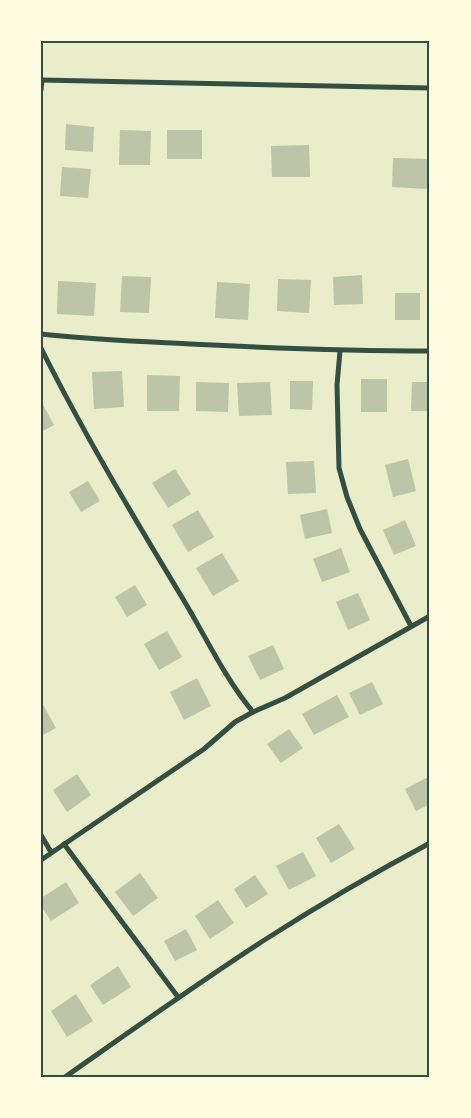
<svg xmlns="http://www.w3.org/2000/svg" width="471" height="1118" viewBox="0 0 471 1118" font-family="Roboto,sans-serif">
  <rect width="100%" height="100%" fill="#e9edc9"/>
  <g fill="#bcc5a7">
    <path d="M66,124l28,3 -1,25 -28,-2z"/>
    <path d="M120,130l31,1 -1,34h-31z"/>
    <rect x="167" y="130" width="35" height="29"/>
    <path d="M309,145l1,32h-38l-1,-31z"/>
    <path d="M393,158l36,1 -2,30 -35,-2z"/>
    <path d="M62,167l29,2 -3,29 -28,-2z"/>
    <path d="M362,275l1,29 -29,1 -1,-28z"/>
    <path d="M122,276l29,1 -2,36 -29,-1z"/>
    <path d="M278,279l33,1 -2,33 -32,-2z"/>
    <path d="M58,281l38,2 -2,33 -37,-2z"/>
    <path d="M217,282l33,2 -2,36 -33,-2z"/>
    <rect x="395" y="293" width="25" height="27"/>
    <path d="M122,371l2,36 -30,2 -2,-37z"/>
    <path d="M147,375l33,1 -1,35h-32z"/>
    <rect x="361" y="379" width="26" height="33"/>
    <path d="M290,381h23l-1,29 -22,-1z"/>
    <path d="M196,382l33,1 -1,29 -32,-1z"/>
    <path d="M270,382l2,33 -33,1 -2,-33z"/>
    <path d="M412,382h18v29h-19z"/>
    <path d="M41,401l13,24 -13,7z"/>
    <path d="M408,459l8,32 -23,6 -8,-32z"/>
    <path d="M314,461l2,32 -28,1 -2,-32z"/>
    <path d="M175,469l16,25 -23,14 -16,-25z"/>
    <path d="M88,481l12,20 -19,11 -12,-20z"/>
    <path d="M327,509l5,24 -27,6 -5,-24z"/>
    <path d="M198,510l16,27 -26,15 -16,-27z"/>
    <path d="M405,520l11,26 -22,9 -11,-25z"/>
    <path d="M341,548l9,24 -28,10 -9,-23z"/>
    <path d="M222,553l17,28 -26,15 -17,-28z"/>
    <path d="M135,585l12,20 -20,12 -12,-20z"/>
    <path d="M358,593l12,27 -22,10 -12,-28z"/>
    <path d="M167,631l15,26 -23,13 -15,-26z"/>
    <path d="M273,645l11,24 -24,11 -12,-24z"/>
    <path d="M197,678l14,28 -27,14 -14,-28z"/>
    <path d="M372,682l11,22 -23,11 -11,-22z"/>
    <path d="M337,695l12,22 -35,18 -12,-21z"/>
    <path d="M41,701l15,27 -15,8z"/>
    <path d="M289,729l14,19 -22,15 -14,-19z"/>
    <path d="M77,774l14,21 -24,17 -14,-22z"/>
    <path d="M430,776v28l-14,7 -11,-22z"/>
    <path d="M339,824l16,25 -24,14 -15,-25z"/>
    <path d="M303,852l13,24 -27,14 -13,-24z"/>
    <path d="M140,873l18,25 -25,18 -18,-24z"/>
    <path d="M255,875l13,19 -22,14 -12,-19z"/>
    <path d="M66,882l13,21 -28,18 -10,-15v-8z"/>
    <path d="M218,900l16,23 -24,16 -15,-23z"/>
    <path d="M186,929l11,21 -22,11 -11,-20z"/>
    <path d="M118,966l13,21 -28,18 -13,-20z"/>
    <path d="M76,994l17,27 -26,16 -16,-26z"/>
  </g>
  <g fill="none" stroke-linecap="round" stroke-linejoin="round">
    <g stroke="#344e41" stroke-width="5">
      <path d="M41,80l389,8"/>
      <path d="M41,90l1,-10"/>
      <path d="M41,334c50,6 99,7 149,10 80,4 159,7 240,7"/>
      <path d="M41,348c43,86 92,168 142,251 23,38 41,78 70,113l-18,10 -31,27 -163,111"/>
      <path d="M340,351l-3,34 2,83 8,29 13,32 51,97"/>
      <path d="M253,712l32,-14 145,-82"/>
      <path d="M41,835l10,17"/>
      <path d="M64,844l114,153"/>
      <path d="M65,1077c67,-47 133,-94 201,-138 53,-34 108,-66 164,-96"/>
    </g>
  </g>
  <rect width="471" height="1118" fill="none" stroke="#fefae0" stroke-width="85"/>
  <rect x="42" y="42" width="386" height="1034" fill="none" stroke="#344e41" stroke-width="2"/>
</svg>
